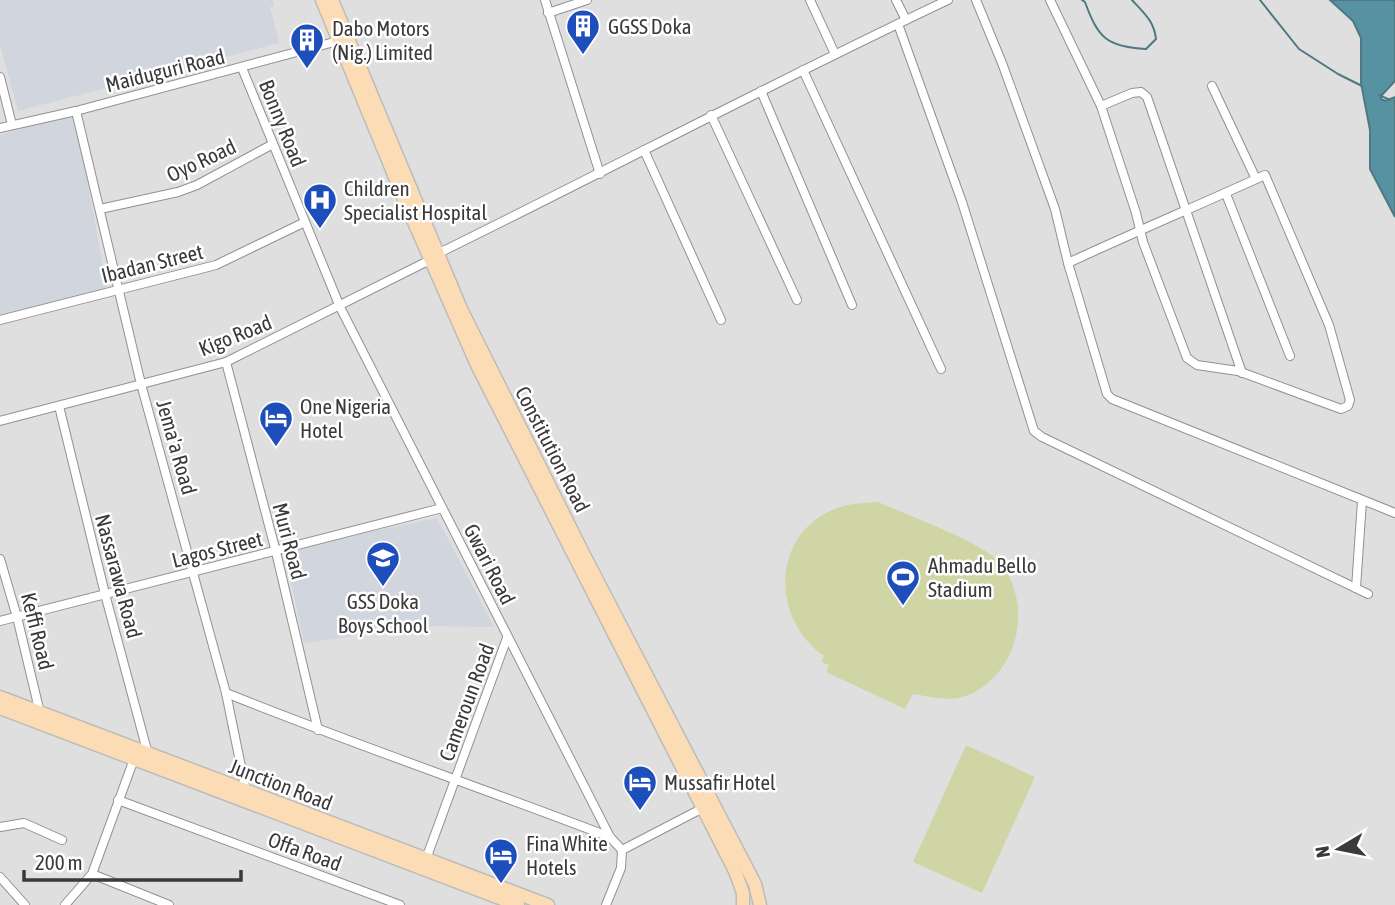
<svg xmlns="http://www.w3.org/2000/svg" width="1395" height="905" viewBox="0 0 1395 905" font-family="'Asap Condensed',sans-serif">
  <rect width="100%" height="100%" fill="#dfdfe0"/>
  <g fill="#d1d5dd">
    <path d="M0,0h273l1,6 -4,1 9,36 -261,68 -18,-66z"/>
    <path d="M75,113l32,176 -107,25v-179z"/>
    <path d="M437,518l57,109 -68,-1 -122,17 -20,-94z"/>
  </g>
  <g fill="#d0d5a5">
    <path d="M878,502c27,12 103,40 120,59 38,42 20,115 -32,135 -17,6 -35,1 -53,-2l-8,15 -79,-37 3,-7 -8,-3 3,-6c-55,-38 -53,-126 16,-149 12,-4 25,-4 38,-5z"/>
    <path d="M966,745l69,32 -53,116 -69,-31z"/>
  </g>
  <path fill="#5692a1" stroke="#4e7882" stroke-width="2" d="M1330,0h65v81l-14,15v3l4,2 10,-4v120l-25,-48v-39l-9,-47v-45l-8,-17z"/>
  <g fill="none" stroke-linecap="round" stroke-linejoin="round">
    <g stroke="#4e7882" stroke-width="2">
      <path d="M1082,0l3,2c13,36 22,45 61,47l10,-10c-2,-18 -12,-26 -24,-39"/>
      <path d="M1260,0l39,49 39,25 24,12"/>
      <path d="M1379,95l11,5"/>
    </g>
    <g stroke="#919192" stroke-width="10">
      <g id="minor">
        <path d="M545,0l55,174"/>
        <path d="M810,0l25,54"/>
        <path d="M896,0l10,20"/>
        <path d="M976,0l26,63 53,146 13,54 39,131 5,5 283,114"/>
        <path d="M1050,0l51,106 35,107 7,29 44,116 10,7 41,6 103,38 7,-3 2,-6 -21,-75 -64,-150c-66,30 -132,58 -197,88"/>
        <path d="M548,13l39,-13"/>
        <path d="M898,24l64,178 72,229 8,6 326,157"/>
        <path d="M242,68l98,239 270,530 12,13 -1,18 -15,37"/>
        <path d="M803,70l138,299"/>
        <path d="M0,77l12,48"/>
        <path d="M1212,86l44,93"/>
        <path d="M761,91l91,214"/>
        <path d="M1101,106l31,-13 9,-1 6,5 95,276"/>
        <path d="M76,111l65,273 85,309 20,98"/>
        <path d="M711,115l86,185"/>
        <path d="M0,128l76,-17 262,-70"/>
        <path d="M644,150l77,170"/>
        <path d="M1226,194l64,162"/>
        <path d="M100,209l78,-17 19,-7 76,-41"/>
        <path d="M437,254c171,-84 339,-173 511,-254"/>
        <path d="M0,320l216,-55 89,-43"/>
        <path d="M226,362l50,190 42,178"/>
        <path d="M59,406l46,188 43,160"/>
        <path d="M0,421l226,-59 204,-102"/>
        <path d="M0,559l17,58 23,96"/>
        <path d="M1356,588l6,-87"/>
        <path d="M0,621l442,-113"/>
        <path d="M226,693c127,51 256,95 384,144"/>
        <path d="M118,800l282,105"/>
        <path d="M0,827l24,-4 38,17"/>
        <path d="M622,850l81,-42"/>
        <path d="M426,859l81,-221"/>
        <path d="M92,874l77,31"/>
        <path d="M0,877l25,28"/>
        <path d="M65,905l27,-31 42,-115"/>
      </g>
    </g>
    <g stroke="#bcbcbc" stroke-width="15">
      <g id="primary">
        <path d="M322,0l84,204 72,163 257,504 8,22v12"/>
        <path d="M332,0l129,309 123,246 171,329 5,21"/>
        <path d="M0,697l548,208"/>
        <path d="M0,708l518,197"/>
      </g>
    </g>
    <use href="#minor" stroke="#fff" stroke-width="8"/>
    <use href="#primary" stroke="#fcdcb5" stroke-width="12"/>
  </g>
  <defs>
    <g id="building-pin" transform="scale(1.75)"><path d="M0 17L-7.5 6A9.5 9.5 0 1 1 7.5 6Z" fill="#1e4ebb" stroke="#fff"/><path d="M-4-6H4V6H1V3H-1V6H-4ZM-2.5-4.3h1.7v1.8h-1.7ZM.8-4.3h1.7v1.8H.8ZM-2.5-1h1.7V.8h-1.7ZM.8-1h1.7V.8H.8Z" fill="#fff"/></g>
    <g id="hospital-pin" transform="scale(1.75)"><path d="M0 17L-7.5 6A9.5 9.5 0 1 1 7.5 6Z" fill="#1e4ebb" stroke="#fff"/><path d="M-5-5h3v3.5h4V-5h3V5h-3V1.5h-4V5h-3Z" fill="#fff"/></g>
    <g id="hotel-pin" transform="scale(1.75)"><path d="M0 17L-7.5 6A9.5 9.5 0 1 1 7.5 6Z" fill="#1e4ebb" stroke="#fff"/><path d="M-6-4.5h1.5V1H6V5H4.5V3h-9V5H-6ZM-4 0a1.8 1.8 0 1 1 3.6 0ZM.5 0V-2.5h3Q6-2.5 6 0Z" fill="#fff"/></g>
    <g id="school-pin" transform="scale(1.75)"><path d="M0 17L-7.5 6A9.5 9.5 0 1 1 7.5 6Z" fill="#1e4ebb" stroke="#fff"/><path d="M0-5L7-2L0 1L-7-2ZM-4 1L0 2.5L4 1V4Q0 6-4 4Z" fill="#fff"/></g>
    <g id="stadium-pin" transform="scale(1.75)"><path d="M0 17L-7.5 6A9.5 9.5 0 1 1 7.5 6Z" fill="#1e4ebb" stroke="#fff"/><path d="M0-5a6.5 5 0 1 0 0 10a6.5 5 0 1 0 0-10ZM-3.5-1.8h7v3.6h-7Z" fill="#fff"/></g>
  </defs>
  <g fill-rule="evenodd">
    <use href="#building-pin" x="583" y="26"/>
    <use href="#building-pin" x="307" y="40"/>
    <use href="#hospital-pin" x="320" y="200"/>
    <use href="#hotel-pin" x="276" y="418"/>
    <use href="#school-pin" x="383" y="558"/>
    <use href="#stadium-pin" x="903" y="577"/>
    <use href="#hotel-pin" x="640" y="782"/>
    <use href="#hotel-pin" x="501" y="855"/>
  </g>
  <g text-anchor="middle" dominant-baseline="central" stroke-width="5" stroke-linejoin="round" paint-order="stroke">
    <g font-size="21" fill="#3a3a3a" stroke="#fff" text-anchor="start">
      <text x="608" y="26">GGSS Doka</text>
      <text x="332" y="28">Dabo Motors<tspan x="332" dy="24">(Nig.) Limited</tspan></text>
      <text x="344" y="188">Children<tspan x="344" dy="24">Specialist Hospital</tspan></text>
      <text x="300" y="406">One Nigeria<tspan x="300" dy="24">Hotel</tspan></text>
      <text x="928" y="565">Ahmadu Bello<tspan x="928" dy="24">Stadium</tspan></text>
      <text x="383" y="601" text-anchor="middle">GSS Doka<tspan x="383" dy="24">Boys School</tspan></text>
      <text x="664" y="782">Mussafir Hotel</text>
      <text x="526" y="843">Fina White<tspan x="526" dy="24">Hotels</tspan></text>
    </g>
    <g font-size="21" fill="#3a3a3a" stroke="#fff">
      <text transform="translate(165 70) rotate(-14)">Maiduguri Road</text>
      <text transform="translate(283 123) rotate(68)">Bonny Road</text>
      <text transform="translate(201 160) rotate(-25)">Oyo Road</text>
      <text transform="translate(152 263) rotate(-14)">Ibadan Street</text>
      <text transform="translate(235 335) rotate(-22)">Kigo Road</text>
      <text transform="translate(177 447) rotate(74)">Jema'a Road</text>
      <text transform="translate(553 449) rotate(63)">Constitution Road</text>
      <text transform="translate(290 541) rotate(75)">Muri Road</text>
      <text transform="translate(217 549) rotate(-14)">Lagos Street</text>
      <text transform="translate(490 564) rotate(63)">Gwari Road</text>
      <text transform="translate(119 576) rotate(75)">Nassarawa Road</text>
      <text transform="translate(38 631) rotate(76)">Keffi Road</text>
      <text transform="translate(466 702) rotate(-70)">Cameroun Road</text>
      <text transform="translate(281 784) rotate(21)">Junction Road</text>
      <text transform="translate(305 851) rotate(20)">Offa Road</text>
    </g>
  </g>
  <g transform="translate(1339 849) rotate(260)" stroke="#ffffff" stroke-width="5" paint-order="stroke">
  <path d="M0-5L12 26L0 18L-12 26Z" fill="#3a3a3a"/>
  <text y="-10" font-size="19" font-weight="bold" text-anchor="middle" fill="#3a3a3a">N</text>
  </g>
  <path d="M24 870v10h217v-10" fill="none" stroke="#3a3a3a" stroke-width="3.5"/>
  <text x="35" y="870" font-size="21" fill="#3a3a3a" stroke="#ffffff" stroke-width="5" paint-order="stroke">200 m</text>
</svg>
